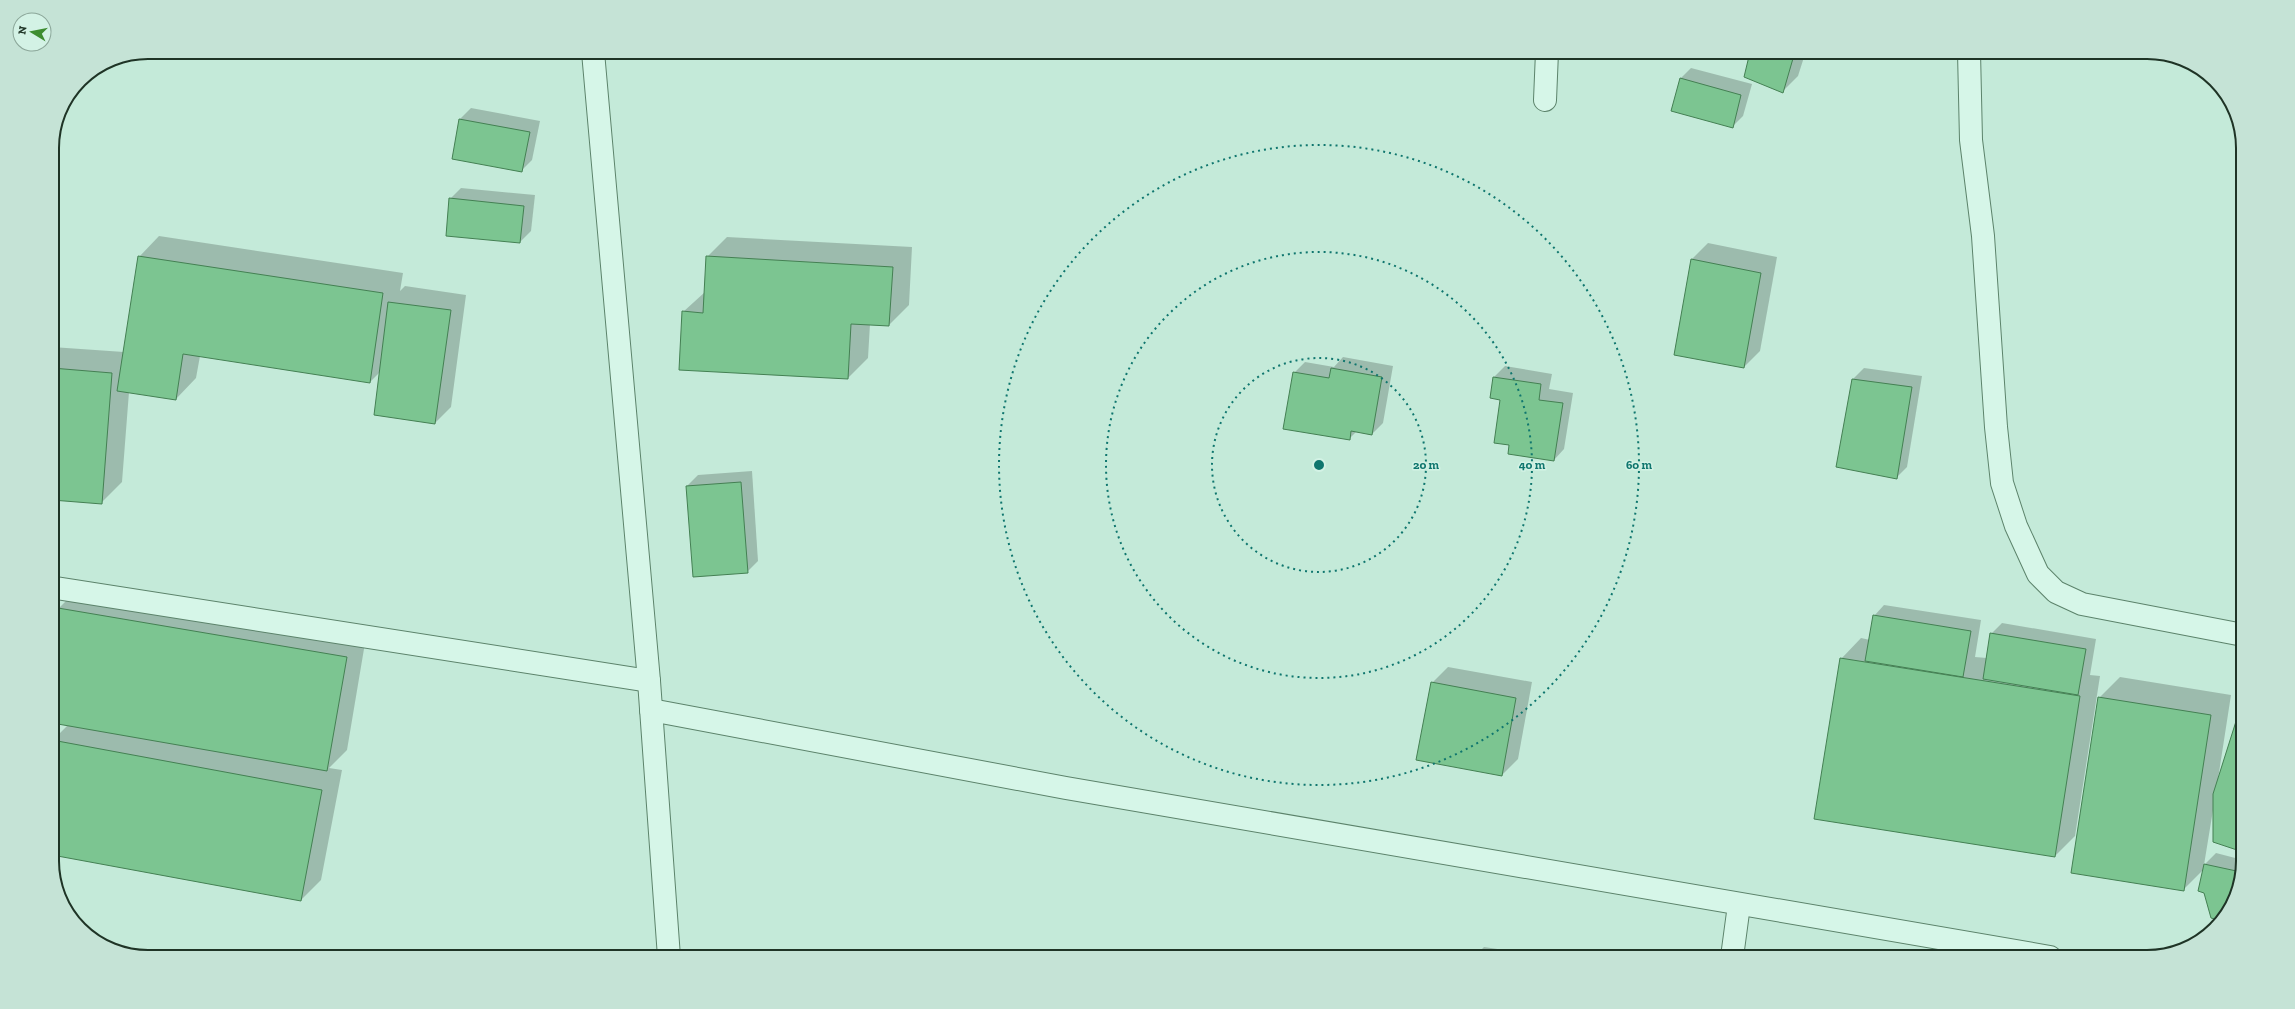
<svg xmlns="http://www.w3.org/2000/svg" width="2295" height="1009" viewBox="0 0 2295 1009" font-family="'Zilla Slab',serif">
  <rect width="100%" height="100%" fill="#c4ead9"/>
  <g fill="#0003">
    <path d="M1751,52h63l-9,2 -7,22 -16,16z"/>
    <path d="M1691,68l61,16 -9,32 -11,11 -52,-48z"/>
    <path d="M471,108l69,13 -8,39 -11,11 -68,-13 7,-39z"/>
    <path d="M461,188l74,7 -4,36 -11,11 -70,-43z"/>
    <path d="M159,236l244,37 -3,18 5,-5 61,9 -15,112 -16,16 -54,-52 -11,11 -170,-26 -4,22 -20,21 -47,-7 -7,90 -21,21 -49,-4v-152l72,5 15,-95z"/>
    <path d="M727,237l185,10 -3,58 -20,20 -19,-1 -2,34 -20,20 -165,-66 22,-20 2,-35z"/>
    <path d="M1708,243l69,14 -17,94 -16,16 -52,-108z"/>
    <path d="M1343,357l50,9 -10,57 -11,11 -15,-3 -8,8 -55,-66 11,-11 29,5z"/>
    <path d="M1505,366l47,8 -3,15 24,4 -9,56 -10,11 -44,-16 -8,-45 -8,-22z"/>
    <path d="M1864,368l58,8 -15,91 -11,11 -43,-99z"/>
    <path d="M752,471l6,90 -11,11 -60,-86 11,-11z"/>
    <path d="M79,588l287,49 -19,113 -18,18 13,2 -21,110 -20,20 -248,-160 15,-15 -16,-76 7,-41z"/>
    <path d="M1884,605l97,15 -6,37 12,1 4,-24 11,-11 94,16 -6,36 10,1 -25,160 -20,20 -214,-197 20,-21 9,2 4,-24z"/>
    <path d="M1448,667l84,15 -14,77 -16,16 -70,-92z"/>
    <path d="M2120,677l111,18 -13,84 20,-63 5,-5v140l-30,-41 -9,55 12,-12 27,7 -7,37 -18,22 -14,-50 -21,21 -84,-192z"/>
    <path d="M1484,947l66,10h-76z"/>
    <path d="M110,949h41v8l-39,-7z"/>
  </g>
  <g fill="#7cc591" stroke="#448053">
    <path d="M1750,52h62v3h-18l-11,38 -39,-16z"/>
    <path d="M1680,78l61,17 -8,33 -62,-17z"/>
    <path d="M459,119l71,13 -8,40 -70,-13z"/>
    <path d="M449,198l75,8 -4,37 -74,-7z"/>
    <path d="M138,256l245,37 -13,90 -187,-29 -7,46 -59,-9z"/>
    <path d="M706,256l187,11 -4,59 -38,-2 -3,55 -169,-9 3,-59 21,2z"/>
    <path d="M1691,259l70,14 -17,95 -70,-13z"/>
    <path d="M388,302l63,8 -16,114 -61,-9z"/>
    <path d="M52,368l60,5 -10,131 -50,-4z"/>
    <path d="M1331,368l51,9 -10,58 -21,-4 -1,9 -67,-11 10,-57 36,6z"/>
    <path d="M1493,377l48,7 -2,16 24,3 -9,58 -46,-7 1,-9 -15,-2 6,-43 -10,-2z"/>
    <path d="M1852,379l60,8 -15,92 -61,-12z"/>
    <path d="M741,482l7,91 -55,4 -7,-91z"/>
    <path d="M58,608l289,49 -20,114 -275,-48v-80z"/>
    <path d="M1873,615l98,16 -8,46 -98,-16z"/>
    <path d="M1990,633l96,16 -8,46 -95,-16z"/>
    <path d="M1840,658l240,38 -25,161 -241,-38z"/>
    <path d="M1431,682l85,16 -14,78 -86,-16z"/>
    <path d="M2098,697l113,18 -27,176 -113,-18z"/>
    <path d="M2238,715l5,2v135l-30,-10v-48z"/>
    <path d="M52,740l270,50 -21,111 -249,-46z"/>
    <path d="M2204,864l37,8 -5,25 -18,23 -7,-2 -7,-25 -6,-2z"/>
  </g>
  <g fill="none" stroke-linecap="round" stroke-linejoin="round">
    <g stroke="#5c836b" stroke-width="24">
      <g id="minor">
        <path d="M593,52l56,629 20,276"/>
        <path d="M1969,52l2,88 12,96 13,191 6,56 14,43 22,48 18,18 26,12 161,31"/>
        <path d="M1545,100l2,-48"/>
        <path d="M56,588l593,93"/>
        <path d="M651,710l415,78 984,169"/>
        <path d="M1732,957l7,-52"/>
      </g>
    </g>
    <use href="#minor" stroke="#d6f6e8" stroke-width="22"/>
  </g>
  <g fill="none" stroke="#0f766e" stroke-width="2" stroke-dasharray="2 4">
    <circle cx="1319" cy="465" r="107"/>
    <circle cx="1319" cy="465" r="213"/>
    <circle cx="1319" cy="465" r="320"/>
  </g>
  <path d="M0 0H2295V1009H0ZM148 59H2147A89 89 0 0 1 2236 148V861A89 89 0 0 1 2147 950H148A89 89 0 0 1 59 861V148A89 89 0 0 1 148 59Z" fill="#c5e3d6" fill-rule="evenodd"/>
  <path fill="none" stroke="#1f3426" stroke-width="2" d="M148 59H2147A89 89 0 0 1 2236 148V861A89 89 0 0 1 2147 950H148A89 89 0 0 1 59 861V148A89 89 0 0 1 148 59Z"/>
  <circle cx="1319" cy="465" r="6" fill="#0f766e" stroke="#d3f2e5" stroke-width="2"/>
  <g font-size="12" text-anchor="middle" font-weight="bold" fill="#0f766e" stroke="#d3f2e5" stroke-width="3" stroke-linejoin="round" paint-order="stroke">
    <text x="1426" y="469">20 m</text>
    <text x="1532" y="469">40 m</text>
    <text x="1639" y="469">60 m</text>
  </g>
  <g transform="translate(32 32) rotate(280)"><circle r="19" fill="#d3f2e5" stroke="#8ba699"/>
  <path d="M0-3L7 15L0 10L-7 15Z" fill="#3e8d31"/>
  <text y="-6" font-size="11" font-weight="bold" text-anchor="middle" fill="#1f3426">N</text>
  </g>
</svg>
